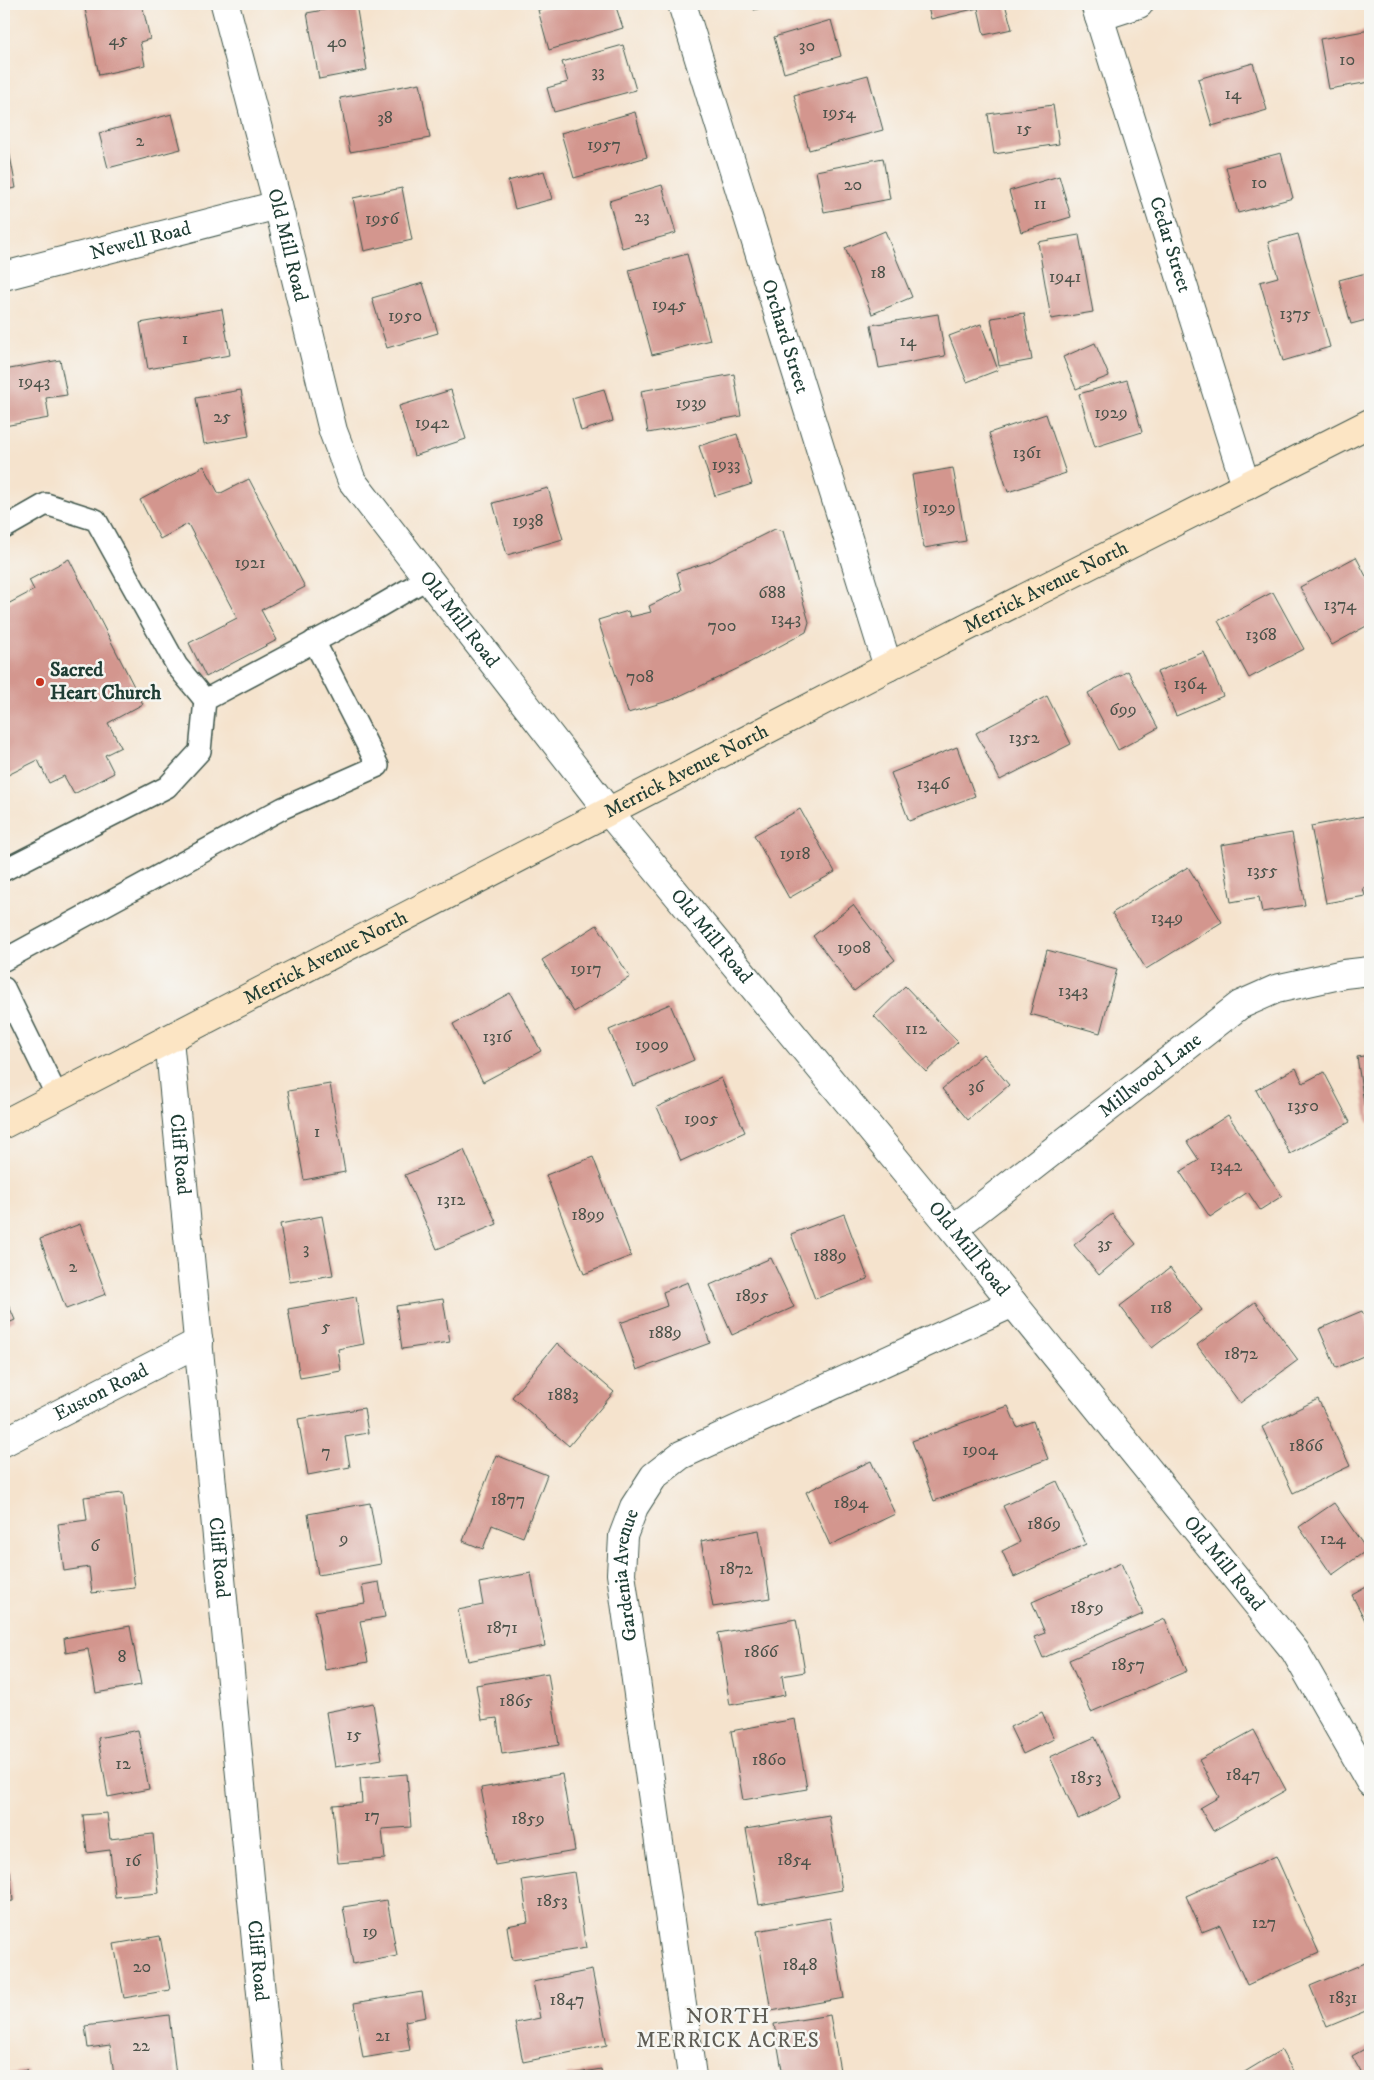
<svg xmlns="http://www.w3.org/2000/svg" width="1374" height="2080" viewBox="0 0 1374 2080" font-family="'IM FELL DW Pica',serif">
  <rect width="100%" height="100%" fill="#f6f6f2"/>
  <filter id="ink" filterUnits="userSpaceOnUse"><feTurbulence type="fractalNoise" baseFrequency=".02" numOctaves="2"/><feDisplacementMap in="SourceGraphic" scale="10" xChannelSelector="R" yChannelSelector="G"/><feConvolveMatrix kernelMatrix="1 2 1 2 8 2 1 2 1" color-interpolation-filters="sRGB"/></filter>
  <filter id="wash" filterUnits="userSpaceOnUse"><feTurbulence type="fractalNoise" baseFrequency=".0096" numOctaves="4" result="noise"/><feDisplacementMap in="SourceGraphic" scale="20" xChannelSelector="R" yChannelSelector="G"/><feGaussianBlur stdDeviation="1.12" result="paint"/><feColorMatrix in="noise" values="0 0 0 0 0 0 0 0 0 0 0 0 0 0 0 0 0 1.4 0 .05"/><feComposite in="paint" operator="in"/></filter>
  <g filter="url(#wash)">
    <rect width="100%" height="100%" fill="#f5e3cd"/>
    <g id="blocks">
      <g fill="#d3968e">
        <path d="M84,4h58l8,35 -10,3 5,23 -46,10z"/>
        <path d="M356,4l11,66 -48,9 -12,-66z"/>
        <path d="M560,4h55l8,24 -74,22 -11,-40z"/>
        <path d="M753,4h22l-21,6z"/>
        <path d="M927,4h78l7,25 -28,6 -6,-27 -47,11z"/>
        <path d="M831,20l10,36 -57,17 -10,-36z"/>
        <path d="M1370,30v52l-41,7 -9,-50z"/>
        <path d="M623,45l13,45 -82,22 -7,-24 21,-6 -6,-20z"/>
        <path d="M1253,63l14,47 -55,16 -14,-47z"/>
        <path d="M868,75l15,55 -74,20 -15,-55z"/>
        <path d="M420,83l10,55 -80,14 -10,-54z"/>
        <path d="M1053,105l6,39 -65,10 -6,-40z"/>
        <path d="M635,112l12,45 -73,21 -13,-45z"/>
        <path d="M172,114l9,35 -73,19 -9,-35z"/>
        <path d="M5,129l11,59 -12,2v-60z"/>
        <path d="M1281,153l12,45 -55,15 -12,-46z"/>
        <path d="M883,158l7,41 -66,13 -8,-41z"/>
        <path d="M544,171l8,28 -37,10 -7,-28z"/>
        <path d="M1059,176l12,41 -50,15 -12,-41z"/>
        <path d="M662,185l14,48 -54,15 -13,-47z"/>
        <path d="M402,188l10,52 -48,11 -11,-53z"/>
        <path d="M885,231l27,66 -40,17 -27,-66z"/>
        <path d="M1298,234l32,113 -47,14 -23,-79 18,-5 -10,-35z"/>
        <path d="M1079,235l14,77 -42,7 -13,-77z"/>
        <path d="M687,254l23,86 -58,15 -23,-85z"/>
        <path d="M1370,272v47l-19,5 -12,-44z"/>
        <path d="M423,283l15,50 -51,15 -15,-50z"/>
        <path d="M222,309l8,46 -82,14 -8,-46z"/>
        <path d="M1024,313l8,47 -33,6 -8,-48z"/>
        <path d="M938,314l7,42 -66,12 -8,-43z"/>
        <path d="M981,324l17,46 -31,12 -18,-46z"/>
        <path d="M1095,343l14,33 -33,13 -13,-32z"/>
        <path d="M60,360l7,35 -21,3 3,20 -45,8v-56z"/>
        <path d="M734,374l7,42 -93,17 -7,-42z"/>
        <path d="M1127,380l15,52 -47,15 -16,-53z"/>
        <path d="M604,389l9,32 -32,10 -9,-33z"/>
        <path d="M241,390l8,46 -45,8 -8,-46z"/>
        <path d="M451,390l15,49 -52,17 -15,-50z"/>
        <path d="M1046,414l20,59 -58,19 -19,-59z"/>
        <path d="M737,434l15,50 -37,12 -16,-50z"/>
        <path d="M204,466l15,28 30,-15 56,108 -44,23 16,30 -71,37 -17,-34 48,-25 -49,-94 -28,15 -20,-39z"/>
        <path d="M953,468l13,73 -42,7 -12,-73z"/>
        <path d="M548,488l15,51 -56,16 -14,-52z"/>
        <path d="M775,529l8,2 26,91 -3,10 -65,35 -70,33 -43,13 -30,-93 30,-9 2,6 21,-5 -2,-6 33,-16 -5,-18 32,-10z"/>
        <path d="M1356,557l14,27v40l-38,21 -32,-58z"/>
        <path d="M69,559l74,145 -35,19 13,24 -16,8 9,18 -40,21 -10,-18 -15,7 -11,-23 -34,17v-171l30,-16 -5,-10z"/>
        <path d="M1273,592l31,57 -55,29 -31,-57z"/>
        <path d="M1204,652l19,44 -47,20 -19,-44z"/>
        <path d="M1128,671l30,57 -40,22 -30,-57z"/>
        <path d="M1047,696l24,48 -71,36 -24,-47z"/>
        <path d="M957,747l18,49 -66,25 -18,-48z"/>
        <path d="M800,809l35,63 -46,26 -35,-63z"/>
        <path d="M1370,815v72l-7,1 2,8 -39,7 -15,-77z"/>
        <path d="M1292,833l13,72 -43,7 -3,-15 -28,5 -10,-57z"/>
        <path d="M1188,867l34,55 -76,47 -34,-56z"/>
        <path d="M853,905l42,55 -41,31 -41,-55z"/>
        <path d="M597,925l33,52 -56,35 -32,-52z"/>
        <path d="M1047,950l70,19 -17,64 -70,-19z"/>
        <path d="M905,986l53,56 -32,30 -52,-56z"/>
        <path d="M510,993l31,58 -58,31 -30,-58z"/>
        <path d="M670,1004l24,56 -61,26 -24,-56z"/>
        <path d="M983,1054l26,31 -41,35 -26,-31z"/>
        <path d="M1370,1055v67l-3,1 -10,-66z"/>
        <path d="M1296,1068l7,15 21,-11 26,50 -60,32 -34,-64z"/>
        <path d="M721,1078l24,54 -64,29 -24,-54z"/>
        <path d="M330,1084l15,88 -41,8 -16,-89z"/>
        <path d="M1228,1115l54,81 -22,14 -12,-18 -38,25 -30,-45 19,-12 -12,-18z"/>
        <path d="M464,1150l33,74 -60,25 -32,-74z"/>
        <path d="M593,1157l38,99 -47,18 -38,-99z"/>
        <path d="M844,1214l24,65 -53,20 -24,-65z"/>
        <path d="M1112,1214l24,30 -37,31 -25,-30z"/>
        <path d="M322,1216l11,59 -43,7 -10,-58z"/>
        <path d="M80,1224l26,70 -40,15 -26,-70z"/>
        <path d="M771,1258l23,49 -62,28 -22,-50z"/>
        <path d="M1170,1268l32,42 -50,38 -32,-42z"/>
        <path d="M688,1282l22,61 -73,27 -17,-47 47,-17 -4,-14z"/>
        <path d="M4,1294l11,26 -11,5z"/>
        <path d="M356,1297l8,47 -26,5 3,22 -41,7 -12,-69z"/>
        <path d="M443,1299l7,43 -48,7 -6,-43z"/>
        <path d="M1255,1302l43,58 -58,43 -43,-58z"/>
        <path d="M1362,1311l8,19v23l-34,15 -17,-39z"/>
        <path d="M557,1343l57,49 -45,54 -57,-49z"/>
        <path d="M1318,1399l32,67 -57,27 -31,-66z"/>
        <path d="M1008,1406l9,21 16,-6 15,38 -114,42 -22,-60z"/>
        <path d="M364,1408l4,25 -23,4 5,30 -42,8 -10,-56z"/>
        <path d="M496,1455l51,20 -24,62 -31,-12 -9,24 -20,-8z"/>
        <path d="M871,1461l24,53 -65,31 -24,-53z"/>
        <path d="M1057,1481l29,63 -72,33 -12,-26 18,-9 -17,-36z"/>
        <path d="M123,1493l12,95 -43,5 -3,-26 -25,4 -6,-47 29,-4 -3,-23z"/>
        <path d="M370,1503l11,61 -63,11 -10,-61z"/>
        <path d="M1334,1503l33,47 -35,25 -33,-48z"/>
        <path d="M759,1530l11,68 -57,9 -12,-66z"/>
        <path d="M1121,1563l22,51 -100,44 -9,-21 11,-4 -13,-31z"/>
        <path d="M531,1573l14,73 -77,15 -10,-51 25,-5 -4,-22z"/>
        <path d="M379,1582l6,35 -25,4 8,41 -43,8 -10,-59 50,-8 -3,-18z"/>
        <path d="M1370,1585v45l-18,-35z"/>
        <path d="M796,1619l9,53 -23,4 3,19 -55,10 -12,-72z"/>
        <path d="M1165,1619l22,52 -96,41 -22,-52z"/>
        <path d="M130,1626l11,59 -45,8 -8,-44 -22,4 -2,-15z"/>
        <path d="M548,1673l11,72 -57,9 -5,-36 -15,2 -6,-35z"/>
        <path d="M373,1703l9,56 -47,8 -9,-55z"/>
        <path d="M1042,1712l12,27 -31,15 -13,-27z"/>
        <path d="M795,1719l12,70 -64,11 -12,-69z"/>
        <path d="M138,1730l11,59 -41,8 -10,-59z"/>
        <path d="M1254,1730l32,60 -73,41 -13,-23 19,-11 -20,-37z"/>
        <path d="M1095,1737l27,61 -44,21 -28,-62z"/>
        <path d="M407,1774l4,53 -29,2 3,30 -47,4 -5,-58 29,-2 -2,-25z"/>
        <path d="M562,1774l13,77 -80,14 -14,-77z"/>
        <path d="M107,1813l3,26 43,-5 6,59 -44,4 -5,-47 -23,3 -4,-38z"/>
        <path d="M829,1815l13,75 -83,15 -13,-76z"/>
        <path d="M1276,1856l43,97 -72,32 -27,-60 -18,7 -16,-36z"/>
        <path d="M4,1871h6l3,30 -9,1z"/>
        <path d="M574,1872l12,76 -74,12 -5,-34 21,-4 -6,-42z"/>
        <path d="M387,1900l10,56 -44,8 -10,-57z"/>
        <path d="M830,1918l14,80 -73,13 -14,-80z"/>
        <path d="M160,1936l10,54 -46,8 -10,-54z"/>
        <path d="M1370,1961v55l-2,-6 -41,17 -17,-41z"/>
        <path d="M592,1970l15,75 -84,17 -8,-39 25,-5 -7,-36z"/>
        <path d="M422,1992l4,25 -21,4 5,29 -47,8 -9,-55z"/>
        <path d="M169,2015l7,61h-42v-1l-20,1 -4,-31 -22,3 -3,-22z"/>
        <path d="M830,2015l11,61h-58l-9,-52z"/>
        <path d="M1370,2046v30h-7l-11,-20z"/>
        <path d="M1281,2050l15,26h-58z"/>
        <path d="M601,2069l1,7h-36v-1z"/>
        <path d="M27,2070l1,6h-24v-1z"/>
      </g>
    </g>
  </g>
  <g filter="url(#ink)">
    <use href="#blocks" fill-opacity="0" stroke="#3f564b" stroke-width="1"/>
    <g fill="none" stroke-linecap="round" stroke-linejoin="round">
      <g stroke="#3f564b" stroke-width="24">
        <g id="lane">
          <path d="M4,528l42,-24 50,16 81,146 28,34"/>
          <path d="M4,870l163,-83 33,-36 5,-51 161,-86 62,-36"/>
          <path d="M4,960l279,-152 95,-42 -64,-125"/>
          <path d="M4,988l53,108"/>
        </g>
      </g>
      <g stroke="#3f564b" stroke-width="30">
        <g id="street">
          <path id="s1" d="M225,4l53,201 55,226 19,50 257,331 344,417 342,422 75,131"/>
          <path id="s2" d="M682,4l206,663"/>
          <path id="s3" d="M1095,4l151,482"/>
          <path d="M1099,17l40,-13"/>
          <path id="s4" d="M4,276l274,-71"/>
          <path id="s5" d="M169,1039l100,1037"/>
          <path id="s6" d="M953,1229l287,-224 36,-16 68,-15 26,-3"/>
          <path id="s7" d="M4,1442l195,-100"/>
          <path id="s8" d="M692,2076l-71,-502 2,-38 11,-29 20,-31 27,-21 332,-152"/>
        </g>
      </g>
      <g stroke="#3f564b" stroke-width="30">
        <g id="secondary">
          <path id="s9" d="M4,1124l884,-457 482,-244"/>
        </g>
      </g>
      <use href="#lane" stroke="#fff" stroke-width="21"/>
      <use href="#street" stroke="#fff" stroke-width="28"/>
      <use href="#secondary" stroke="#fce5c4" stroke-width="28"/>
    </g>
  </g>
  <circle fill="#c8321e" stroke="#f6f6f2" stroke-width="2" cx="40" cy="682" r="5"/>
  <g text-anchor="middle" dominant-baseline="central" stroke-width="5" stroke-linejoin="round" paint-order="stroke">
    <g font-size="18" fill="#4c534a">
      <text x="118" y="40">45</text>
      <text x="337" y="42">40</text>
      <text x="807" y="46">30</text>
      <text x="1347" y="60">10</text>
      <text x="598" y="72">33</text>
      <text x="1233" y="94">14</text>
      <text x="839" y="113">1954</text>
      <text x="385" y="118">38</text>
      <text x="1024" y="129">15</text>
      <text x="140" y="141">2</text>
      <text x="604" y="145">1957</text>
      <text x="1259" y="183">10</text>
      <text x="853" y="185">20</text>
      <text x="1040" y="204">11</text>
      <text x="642" y="217">23</text>
      <text x="382" y="219">1956</text>
      <text x="878" y="273">18</text>
      <text x="1065" y="277">1941</text>
      <text x="669" y="305">1945</text>
      <text x="1295" y="314">1375</text>
      <text x="405" y="316">1950</text>
      <text x="185" y="339">1</text>
      <text x="908" y="341">14</text>
      <text x="34" y="382">1943</text>
      <text x="691" y="403">1939</text>
      <text x="1111" y="413">1929</text>
      <text x="222" y="417">25</text>
      <text x="432" y="423">1942</text>
      <text x="1027" y="453">1361</text>
      <text x="726" y="465">1933</text>
      <text x="939" y="508">1929</text>
      <text x="528" y="521">1938</text>
      <text x="250" y="563">1921</text>
      <text x="772" y="593">688</text>
      <text x="1340" y="605">1374</text>
      <text x="786" y="619">1343</text>
      <text x="722" y="626">700</text>
      <text x="1261" y="635">1368</text>
      <text x="640" y="677">708</text>
      <text x="1190" y="684">1364</text>
      <text x="1123" y="710">699</text>
      <text x="1024" y="738">1352</text>
      <text x="933" y="784">1346</text>
      <text x="795" y="854">1918</text>
      <text x="1262" y="871">1355</text>
      <text x="1167" y="918">1349</text>
      <text x="854" y="948">1908</text>
      <text x="586" y="969">1917</text>
      <text x="1073" y="991">1343</text>
      <text x="916" y="1029">112</text>
      <text x="497" y="1037">1316</text>
      <text x="652" y="1045">1909</text>
      <text x="976" y="1087">36</text>
      <text x="1303" y="1106">1350</text>
      <text x="701" y="1119">1905</text>
      <text x="317" y="1132">1</text>
      <text x="1226" y="1166">1342</text>
      <text x="451" y="1200">1312</text>
      <text x="588" y="1215">1899</text>
      <text x="1105" y="1244">35</text>
      <text x="306" y="1249">3</text>
      <text x="830" y="1256">1889</text>
      <text x="73" y="1267">2</text>
      <text x="752" y="1296">1895</text>
      <text x="1161" y="1308">118</text>
      <text x="326" y="1327">5</text>
      <text x="665" y="1333">1889</text>
      <text x="1241" y="1354">1872</text>
      <text x="563" y="1395">1883</text>
      <text x="1306" y="1446">1866</text>
      <text x="980" y="1450">1904</text>
      <text x="326" y="1452">7</text>
      <text x="508" y="1500">1877</text>
      <text x="851" y="1503">1894</text>
      <text x="1044" y="1524">1869</text>
      <text x="344" y="1539">9</text>
      <text x="1333" y="1539">124</text>
      <text x="95" y="1546">6</text>
      <text x="736" y="1569">1872</text>
      <text x="1087" y="1608">1859</text>
      <text x="502" y="1628">1871</text>
      <text x="761" y="1652">1866</text>
      <text x="122" y="1657">8</text>
      <text x="1128" y="1665">1857</text>
      <text x="516" y="1701">1865</text>
      <text x="354" y="1735">15</text>
      <text x="769" y="1760">1860</text>
      <text x="123" y="1764">12</text>
      <text x="1243" y="1775">1847</text>
      <text x="1086" y="1778">1853</text>
      <text x="372" y="1816">17</text>
      <text x="528" y="1819">1859</text>
      <text x="794" y="1860">1854</text>
      <text x="133" y="1861">16</text>
      <text x="552" y="1901">1853</text>
      <text x="1264" y="1923">127</text>
      <text x="370" y="1932">19</text>
      <text x="800" y="1965">1848</text>
      <text x="142" y="1967">20</text>
      <text x="1343" y="1998">1831</text>
      <text x="567" y="2000">1847</text>
      <text x="383" y="2036">21</text>
      <text x="141" y="2046">22</text>
    </g>
    <g font-size="20" fill="#1f3d34" stroke="#f6f6f2">
      <text stroke="none"><textPath href="#s4" startOffset="141">Newell Road</textPath></text>
      <text stroke="none"><textPath href="#s1" startOffset="249">Old Mill Road</textPath></text>
      <text stroke="none"><textPath href="#s3" startOffset="252">Cedar Street</textPath></text>
      <text stroke="none"><textPath href="#s2" startOffset="348">Orchard Street</textPath></text>
      <text stroke="none"><textPath href="#s9" startOffset="1172">Merrick Avenue North</textPath></text>
      <text stroke="none"><textPath href="#s1" startOffset="669">Old Mill Road</textPath></text>
      <text stroke="none"><textPath href="#s9" startOffset="768">Merrick Avenue North</textPath></text>
      <text stroke="none"><textPath href="#s1" startOffset="1074">Old Mill Road</textPath></text>
      <text stroke="none"><textPath href="#s9" startOffset="362">Merrick Avenue North</textPath></text>
      <text stroke="none"><textPath href="#s6" startOffset="250">Millwood Lane</textPath></text>
      <text stroke="none"><textPath href="#s5" startOffset="116">Cliff Road</textPath></text>
      <text stroke="none"><textPath href="#s1" startOffset="1479">Old Mill Road</textPath></text>
      <text stroke="none"><textPath href="#s7" startOffset="109">Euston Road</textPath></text>
      <text stroke="none"><textPath href="#s5" startOffset="521">Cliff Road</textPath></text>
      <text stroke="none"><textPath href="#s1" startOffset="1884">Old Mill Road</textPath></text>
      <text stroke="none"><textPath href="#s8" startOffset="506">Gardenia Avenue</textPath></text>
      <text stroke="none"><textPath href="#s5" startOffset="926">Cliff Road</textPath></text>
    </g>
    <g font-size="20" font-weight="bold" fill="#1f3d34" stroke="#f6f6f2" text-anchor="start">
      <text x="50" y="670">Sacred<tspan x="50" dy="23">Heart Church</tspan></text>
    </g>
    <g font-size="21" letter-spacing="1" fill="#5e5c54" stroke="#f6f6f2">
      <text x="728" y="2017">NORTH<tspan x="728" dy="24">MERRICK ACRES</tspan></text>
    </g>
  </g>
  <rect width="1374" height="2080" fill="none" stroke="#f6f6f2" stroke-width="20"/>
</svg>
